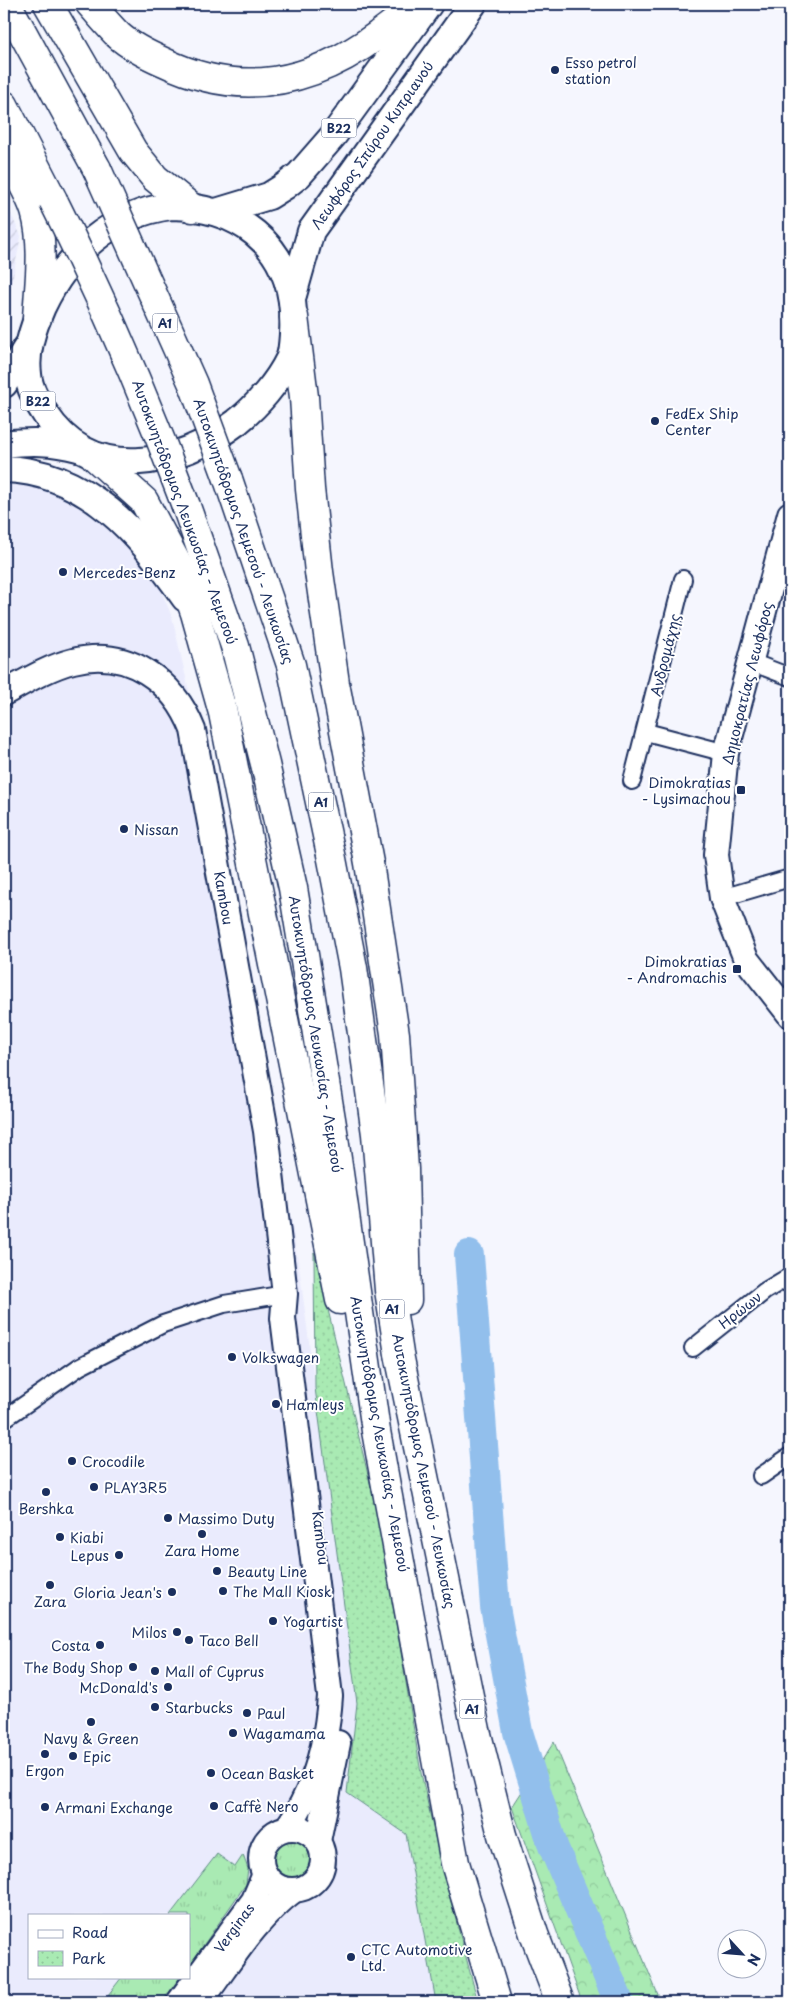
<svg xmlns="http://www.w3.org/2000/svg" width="794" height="2006" viewBox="0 0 794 2006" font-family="'Playpen Sans',sans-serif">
  <defs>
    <pattern id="industrial-furrows" width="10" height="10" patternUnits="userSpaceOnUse" patternTransform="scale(1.25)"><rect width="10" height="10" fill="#eaebfd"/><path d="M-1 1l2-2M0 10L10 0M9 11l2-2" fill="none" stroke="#c8cadb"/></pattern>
    <pattern id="grass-tufts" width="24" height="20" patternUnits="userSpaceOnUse" patternTransform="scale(1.25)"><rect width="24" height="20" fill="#a9eab3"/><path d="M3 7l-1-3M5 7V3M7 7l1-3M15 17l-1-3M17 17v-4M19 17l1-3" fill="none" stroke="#91c99c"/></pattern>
    <pattern id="forest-crowns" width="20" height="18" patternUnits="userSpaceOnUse" patternTransform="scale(1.25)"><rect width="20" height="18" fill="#a9eab3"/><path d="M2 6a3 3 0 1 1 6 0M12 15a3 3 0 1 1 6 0" fill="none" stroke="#91c99c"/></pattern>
    <pattern id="park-dots" width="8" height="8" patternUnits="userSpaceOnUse" patternTransform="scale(1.25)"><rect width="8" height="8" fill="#a9eab3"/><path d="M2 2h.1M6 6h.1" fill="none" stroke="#91c99c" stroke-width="1.8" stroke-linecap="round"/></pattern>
  </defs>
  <rect width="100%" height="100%" fill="#f5f6fe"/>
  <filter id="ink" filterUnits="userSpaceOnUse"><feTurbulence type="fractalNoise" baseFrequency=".02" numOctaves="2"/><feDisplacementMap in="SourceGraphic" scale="10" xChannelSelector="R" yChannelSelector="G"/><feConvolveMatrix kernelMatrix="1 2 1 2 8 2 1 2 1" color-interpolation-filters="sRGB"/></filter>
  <g filter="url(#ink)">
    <path fill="#eaebfd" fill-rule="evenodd" d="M38,472l96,53 38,92 72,312 56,345 57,429 -10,90 59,41 30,168h-432v-1525zM29,1915h160v62h-160z"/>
    <path fill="url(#industrial-furrows)" d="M4,199l17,37 -12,60 -5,11z"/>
    <g fill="url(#grass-tufts)" stroke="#628c88">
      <circle cx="291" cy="1860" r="22"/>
      <path d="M217,1854l18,13 8,-12 5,14 -2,15 -57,82v-51h-19z"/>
      <path d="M122,1977h58l-18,25h-44l-10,-7z"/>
    </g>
    <path fill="url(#forest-crowns)" stroke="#628c88" d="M554,1742l107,260h-79l-70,-195z"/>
    <path fill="url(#park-dots)" stroke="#628c88" d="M314,1252l65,268 42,253 21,95 36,134h-42l-30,-168 -59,-41 10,-90 -42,-315z"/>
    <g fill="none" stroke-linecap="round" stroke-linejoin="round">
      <path stroke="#92bfec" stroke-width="30" d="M469,1255l26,352 23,125 35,114 66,156"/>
      <g stroke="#1b2f5e" stroke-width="20">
        <g id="street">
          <path d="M751,662l39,15"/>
          <path d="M646,732l80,21"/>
          <path d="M632,781l51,-202"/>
          <path d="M722,898l68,-20"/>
          <path d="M693,1348l72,-57 25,-15"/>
          <path d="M4,1419l75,-52 84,-43 61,-20 61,-10"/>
          <path d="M761,1476l29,-20"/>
        </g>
      </g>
      <g stroke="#1b2f5e" stroke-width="28">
        <g id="secondary">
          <path d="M790,514l-64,239 -10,102 6,43 24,61 44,56"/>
          <path d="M4,693c22,-12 45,-26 69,-32 55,-14 101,20 120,69l73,401 19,163 -2,24 47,378c-3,47 -15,93 -43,132"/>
          <circle cx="292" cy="1859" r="31"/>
          <path d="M318,1841l20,-98"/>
          <path d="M179,2002l75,-102 11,-26"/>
          <path d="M200,2002c29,-38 55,-83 94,-112"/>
        </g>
      </g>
      <g stroke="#1b2f5e" stroke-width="30">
        <g id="primary">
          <path d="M171,206c66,1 117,36 122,105 1,11 0,39 -4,48 -11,23 -32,47 -52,63 -58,44 -145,63 -191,-7 -8,-12 -17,-26 -18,-41 -3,-23 5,-46 14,-67 25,-53 69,-93 129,-101z"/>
          <path d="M216,212l53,-16 16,-10 14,-11 34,-39 96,-132"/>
          <path d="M293,295l18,-64 162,-227"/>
          <path d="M4,384l23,-37"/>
          <path d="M4,444c26,-3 48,-3 74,4"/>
          <path d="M4,469c83,2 137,66 181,129"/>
        </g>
      </g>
      <g stroke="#1b2f5e" stroke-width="31">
        <g id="highway">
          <path d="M7,4l90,165"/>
          <path d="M48,4l85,147 22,27 37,30"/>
          <path d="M90,4c9,10 18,21 28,31 13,12 30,20 46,27 77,37 147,22 214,-27 13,-10 27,-19 38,-31"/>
          <path d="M4,105l49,95"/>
          <path d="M4,149c10,21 24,40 31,62 10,34 4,73 2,107"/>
          <path d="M294,317l10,80 6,92 9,83 16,111 34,180 26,171 9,135 3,131"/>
          <path d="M94,456l50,45 34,64 17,48 28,100 117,587"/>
          <path d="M228,479l63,186 41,194 21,109 23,166 13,156 10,64 77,376 26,105 32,99 26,68"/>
          <path d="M186,506l49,140 30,118 28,124 40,243 43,300 79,432 42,139"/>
        </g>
      </g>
      <use href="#street" stroke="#fff" stroke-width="16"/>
      <use href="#secondary" stroke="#fff" stroke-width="24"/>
      <use href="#primary" stroke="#fff" stroke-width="26"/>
      <use href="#highway" stroke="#fff" stroke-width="28"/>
      <g stroke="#1b2f5e" stroke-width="31" stroke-linecap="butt">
        <g id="highway-bridge">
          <path d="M97,169l96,215 35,95"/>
          <path d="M53,200c50,100 94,201 133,306"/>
        </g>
      </g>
      <use href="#highway-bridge" stroke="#fff" stroke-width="28"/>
    </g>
  </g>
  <g fill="#1b2f5e" stroke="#fff" stroke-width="2">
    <circle cx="555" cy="70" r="5"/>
    <circle cx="655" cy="421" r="5"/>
    <circle cx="63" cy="572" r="5"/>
    <rect x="736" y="785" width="10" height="10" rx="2.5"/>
    <circle cx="124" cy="829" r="5"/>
    <rect x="732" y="964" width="10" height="10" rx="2.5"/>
    <circle cx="232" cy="1357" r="5"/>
    <circle cx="276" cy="1404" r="5"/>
    <circle cx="72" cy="1461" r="5"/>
    <circle cx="94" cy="1487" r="5"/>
    <circle cx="46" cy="1492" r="5"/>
    <circle cx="168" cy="1518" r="5"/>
    <circle cx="202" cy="1534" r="5"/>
    <circle cx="60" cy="1537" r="5"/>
    <circle cx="119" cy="1555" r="5"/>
    <circle cx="217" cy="1571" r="5"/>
    <circle cx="50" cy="1585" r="5"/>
    <circle cx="223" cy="1591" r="5"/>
    <circle cx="172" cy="1592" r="5"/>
    <circle cx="273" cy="1621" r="5"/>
    <circle cx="177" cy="1632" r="5"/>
    <circle cx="189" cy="1640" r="5"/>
    <circle cx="100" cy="1645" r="5"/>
    <circle cx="133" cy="1667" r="5"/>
    <circle cx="155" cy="1671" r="5"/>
    <circle cx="168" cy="1687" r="5"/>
    <circle cx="155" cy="1707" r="5"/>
    <circle cx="247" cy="1713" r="5"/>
    <circle cx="91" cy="1722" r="5"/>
    <circle cx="233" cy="1733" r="5"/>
    <circle cx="45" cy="1754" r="5"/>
    <circle cx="73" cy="1756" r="5"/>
    <circle cx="211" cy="1773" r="5"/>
    <circle cx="214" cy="1806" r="5"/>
    <circle cx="45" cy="1807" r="5"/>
    <circle cx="351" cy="1957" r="5"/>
  </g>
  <g text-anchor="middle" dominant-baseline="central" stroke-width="4" stroke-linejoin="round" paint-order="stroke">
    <g fill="#fff" stroke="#5f6d8e" stroke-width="1">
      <rect x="321.5" y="118.5" width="35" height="19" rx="4"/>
      <rect x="152.5" y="313.5" width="25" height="19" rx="4"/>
      <rect x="20.5" y="391.5" width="35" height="19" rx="4"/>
      <rect x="308.5" y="792.5" width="25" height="19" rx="4"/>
      <rect x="379.5" y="1299.5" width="25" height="19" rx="4"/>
      <rect x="459.5" y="1699.5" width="25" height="19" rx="4"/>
    </g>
    <g font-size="12" font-weight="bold" fill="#1b2f5e">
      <text x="339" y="128">B22</text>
      <text x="165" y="323">A1</text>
      <text x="38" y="401">B22</text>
      <text x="321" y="802">A1</text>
      <text x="392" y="1309">A1</text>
      <text x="472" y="1709">A1</text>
    </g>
    <g font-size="14" fill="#1b2f5e" stroke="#fff" text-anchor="start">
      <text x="565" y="62">Esso petrol<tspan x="565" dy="16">station</tspan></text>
      <text x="665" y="413">FedEx Ship<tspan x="665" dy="16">Center</tspan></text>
      <text x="73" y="572">Mercedes-Benz</text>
      <text x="731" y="782" text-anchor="end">Dimokratias<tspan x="731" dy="16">- Lysimachou</tspan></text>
      <text x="134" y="829">Nissan</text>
      <text x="727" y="961" text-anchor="end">Dimokratias<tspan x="727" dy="16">- Andromachis</tspan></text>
      <text x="242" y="1357">Volkswagen</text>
      <text x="286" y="1404">Hamleys</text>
      <text x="82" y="1461">Crocodile</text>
      <text x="104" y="1487">PLAY3R5</text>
      <text x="46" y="1508" text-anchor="middle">Bershka</text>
      <text x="178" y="1518">Massimo Duty</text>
      <text x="70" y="1537">Kiabi</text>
      <text x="202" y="1550" text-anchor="middle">Zara Home</text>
      <text x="109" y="1555" text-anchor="end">Lepus</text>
      <text x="227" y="1571">Beauty Line</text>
      <text x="233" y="1591">The Mall Kiosk</text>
      <text x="162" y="1592" text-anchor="end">Gloria Jean's</text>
      <text x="50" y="1601" text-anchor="middle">Zara</text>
      <text x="283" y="1621">Yogartist</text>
      <text x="167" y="1632" text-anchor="end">Milos</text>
      <text x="199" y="1640">Taco Bell</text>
      <text x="90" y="1645" text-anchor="end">Costa</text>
      <text x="123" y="1667" text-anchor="end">The Body Shop</text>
      <text x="165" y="1671">Mall of Cyprus</text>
      <text x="158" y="1687" text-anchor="end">McDonald's</text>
      <text x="165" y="1707">Starbucks</text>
      <text x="257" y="1713">Paul</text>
      <text x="243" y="1733">Wagamama</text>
      <text x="91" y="1738" text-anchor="middle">Navy &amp; Green</text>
      <text x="83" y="1756">Epic</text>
      <text x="45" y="1770" text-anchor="middle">Ergon</text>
      <text x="221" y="1773">Ocean Basket</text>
      <text x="224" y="1806">Caffè Nero</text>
      <text x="55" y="1807">Armani Exchange</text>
      <text x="361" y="1949">CTC Automotive<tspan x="361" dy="16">Ltd.</tspan></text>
    </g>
    <g font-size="14" fill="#1b2f5e" stroke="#fff">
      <text transform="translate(372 145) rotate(-55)">Λεωφόρος Σπύρου Κυπριανού</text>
      <text transform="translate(185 512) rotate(70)">Αυτοκινητόδρομος Λευκωσίας - Λεμεσού</text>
      <text transform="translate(244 531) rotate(71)">Αυτοκινητόδρομος Λεμεσού - Λευκωσίας</text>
      <text transform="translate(665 655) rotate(-76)">Ανδρομάχης</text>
      <text transform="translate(747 683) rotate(-76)">Δημοκρατίας Λεωφόρος</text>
      <text transform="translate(224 898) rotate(80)">Kambou</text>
      <text transform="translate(316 1034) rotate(81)">Αυτοκινητόδρομος Λευκωσίας - Λεμεσού</text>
      <text transform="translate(740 1310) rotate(-38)">Ηρώων</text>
      <text transform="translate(380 1434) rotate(80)">Αυτοκινητόδρομος Λευκωσίας - Λεμεσού</text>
      <text transform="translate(424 1471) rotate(79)">Αυτοκινητόδρομος Λεμεσού - Λευκωσίας</text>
      <text transform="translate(321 1538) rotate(83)">Kambou</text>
      <text transform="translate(234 1928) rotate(-54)">Verginas</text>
    </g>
  </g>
  <rect width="794" height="2006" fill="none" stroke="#fff" stroke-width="20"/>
  <rect x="10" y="10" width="774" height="1986" fill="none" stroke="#1b2f5e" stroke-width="2" filter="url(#ink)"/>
  <rect x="28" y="1914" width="162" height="65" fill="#ffffff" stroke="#a4acbf"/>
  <rect x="38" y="1930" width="25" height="8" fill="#ffffff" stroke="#a4acbf"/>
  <text x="72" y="1938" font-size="15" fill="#1b2f5e">Road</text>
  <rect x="38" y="1951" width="25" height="15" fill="url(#park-dots)" stroke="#a4acbf"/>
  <text x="72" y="1964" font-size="15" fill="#1b2f5e">Park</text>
  <g transform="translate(742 1954) rotate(116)"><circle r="24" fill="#ffffff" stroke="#a4acbf"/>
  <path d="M0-4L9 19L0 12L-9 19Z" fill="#1b2f5e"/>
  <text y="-8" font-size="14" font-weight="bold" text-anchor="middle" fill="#1b2f5e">N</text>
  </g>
</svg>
